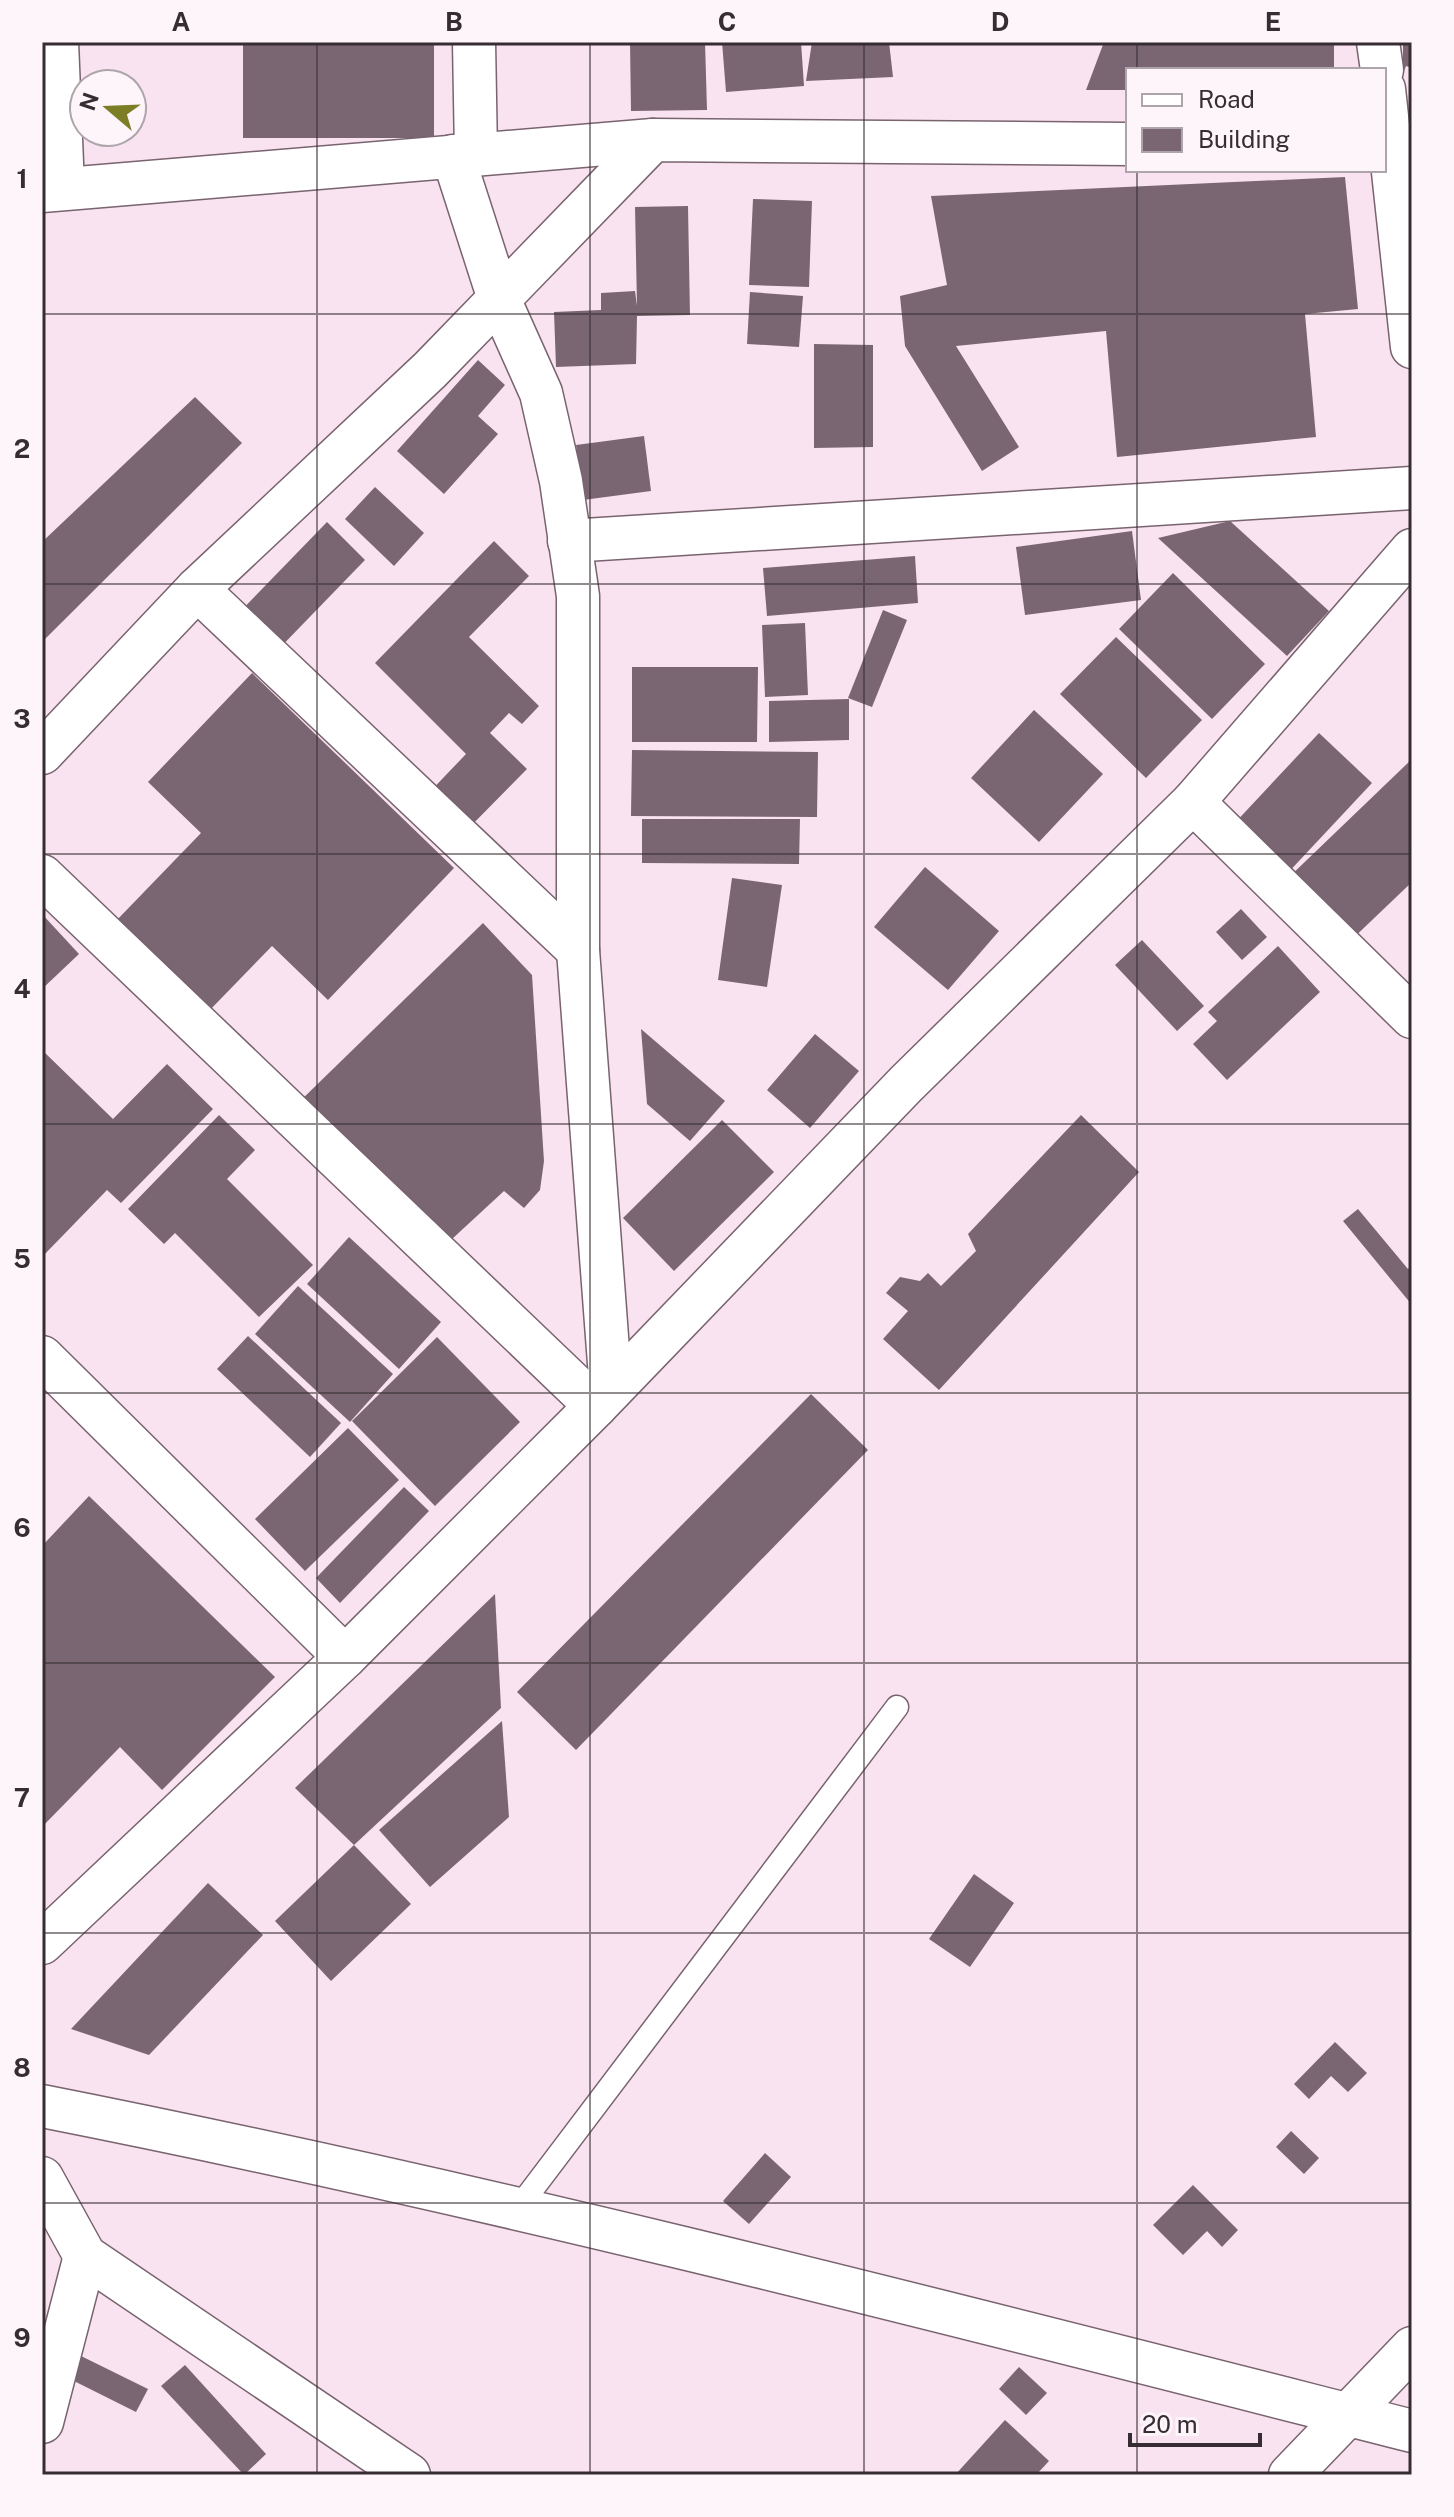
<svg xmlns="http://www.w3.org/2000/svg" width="1454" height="2517" viewBox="0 0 1454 2517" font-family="'Public Sans',sans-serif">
  <rect width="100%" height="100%" fill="#fae3f0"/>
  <g fill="#7a6672">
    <rect x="243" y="42" width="191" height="96"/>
    <path d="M630,42h75l2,68 -76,1z"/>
    <path d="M722,42h79l3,44 -78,6z"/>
    <path d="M812,42h77l4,35 -87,4z"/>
    <path d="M1104,42h230v28h-206v20h-42z"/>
    <path d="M1403,42h9v26l-6,-2 -3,8z"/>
    <path d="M1345,177l13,132 -53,5 11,123 -199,20 -11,-126 -150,15 63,101 -37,24 -77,-125 -5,-50 47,-11 -16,-89z"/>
    <path d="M753,199l59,2 -3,86 -60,-2z"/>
    <path d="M688,206l2,109 -53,1 -1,48 -80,3 -2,-55 47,-2v-17l34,-2 2,15 -2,-99z"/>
    <path d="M750,292l53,4 -4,51 -52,-3z"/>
    <path d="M814,344l59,1v102l-59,1z"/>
    <path d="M478,360l27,25 -27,31 20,18 -54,60 -47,-43z"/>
    <path d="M195,397l47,46 -200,199v-100z"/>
    <path d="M644,436l7,55 -68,9 -7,-55z"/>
    <path d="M375,487l49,46 -30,33 -49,-47z"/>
    <path d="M1230,521l99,90 -42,45 -129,-118z"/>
    <path d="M327,522l38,38 -95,98 -38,-38z"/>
    <path d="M1132,531l9,69 -116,15 -9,-68z"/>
    <path d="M494,541l35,35 -60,61 70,69 -17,18 -13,-11 -19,20 37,36 -65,66 -38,-37 42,-44 -91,-91z"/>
    <path d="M915,556l3,47 -151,13 -4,-48z"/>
    <path d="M1173,573l92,91 -53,55 -93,-90z"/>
    <path d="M883,610l24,10 -35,87 -24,-9z"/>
    <path d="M805,623l3,72 -43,2 -3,-72z"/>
    <path d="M1116,637l86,83 -56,58 -86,-84z"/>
    <path d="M632,667h126l-1,75h-125z"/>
    <path d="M252,673l202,195 -126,132 -56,-54 -65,67 -93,-90 87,-90 -53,-51z"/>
    <path d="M849,699v41l-80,2v-41z"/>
    <path d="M1034,710l69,64 -64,68 -68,-64z"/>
    <path d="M1319,733l53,50 -88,94 -53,-50z"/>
    <path d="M632,750l186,2 -1,65 -186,-1z"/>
    <path d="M1412,759v123l-65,62 -61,-64z"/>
    <path d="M642,819h158l-1,45 -157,-1z"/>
    <path d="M925,867l74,64 -51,59 -74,-63z"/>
    <path d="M732,878l50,7 -15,102 -49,-7z"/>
    <path d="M1241,909l26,28 -25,23 -26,-28z"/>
    <path d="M42,914l37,40 -37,35z"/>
    <path d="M483,923l49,52 12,186 -4,29 -16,18 -20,-17 -65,60 -143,-146z"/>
    <path d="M1142,940l62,66 -27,25 -62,-66z"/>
    <path d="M1278,946l42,46 -93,88 -34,-36 24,-23 -9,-9z"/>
    <path d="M641,1029l84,72 -35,40 -43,-37z"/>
    <path d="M815,1034l44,37 -49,57 -43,-38z"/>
    <path d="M42,1050l71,69 54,-55 46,45 -92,94 -14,-13 -65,67z"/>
    <path d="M219,1115l36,35 -28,29 86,86 -54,52 -84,-84 -11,11 -36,-35z"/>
    <path d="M1081,1115l58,57 -200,218 -56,-51 25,-28 -22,-18 14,-16 20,4 8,-8 13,13 35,-35 -8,-17z"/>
    <path d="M722,1120l52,52 -100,99 -51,-53z"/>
    <path d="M1358,1209l50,60 4,-4v40l-69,-84z"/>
    <path d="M349,1237l92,85 -42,47 -92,-85z"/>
    <path d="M298,1286l95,88 -43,48 -95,-88z"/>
    <path d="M248,1336l93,87 -31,34 -93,-88z"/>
    <path d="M437,1337l83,85 -85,84 -83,-85z"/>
    <path d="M811,1394l57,56 -292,300 -59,-58z"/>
    <path d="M348,1428l51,52 -94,91 -50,-52z"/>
    <path d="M404,1487l25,24 -89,92 -24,-25z"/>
    <path d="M89,1496l186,181 -113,113 -42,-43 -78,80v-281z"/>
    <path d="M495,1594l6,114 -147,137 -59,-57z"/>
    <path d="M502,1721l7,96 -79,70 -51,-57z"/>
    <path d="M354,1845l57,59 -80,77 -56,-60z"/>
    <path d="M974,1874l40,29 -44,64 -41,-28z"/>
    <path d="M208,1883l55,52 -114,120 -78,-26z"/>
    <path d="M1335,2042l32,31 -19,19 -17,-16 -22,23 -15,-15z"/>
    <path d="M1291,2131l28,27 -15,16 -28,-27z"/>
    <path d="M765,2153l26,24 -42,47 -26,-23z"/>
    <path d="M1193,2185l45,45 -16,17 -15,-16 -24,24 -30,-30z"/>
    <path d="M79,2355l69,34 -12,23 -68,-34z"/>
    <path d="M185,2365l81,89 -22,21 -83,-89z"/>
    <path d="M1019,2367l28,26 -21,22 -27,-26z"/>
    <path d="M1005,2420l44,41 -13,14h-81z"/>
  </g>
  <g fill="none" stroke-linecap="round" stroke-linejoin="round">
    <g stroke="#78636f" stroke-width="25">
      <path id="lane" d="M519,2207l378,-500"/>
    </g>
    <g stroke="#78636f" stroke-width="45">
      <g id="street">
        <path d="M57,42l6,145"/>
        <path d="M474,42l2,112"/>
        <path d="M1378,42l4,28"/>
        <path d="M1384,89l28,258"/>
        <path d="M453,156l46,143 42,94 20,88 17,115v354l33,440"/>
        <path d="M42,191l611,-51 475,4"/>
        <path d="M569,541l843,-53"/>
        <path d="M1412,550l-219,252 219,215"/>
        <path d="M197,589l381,361"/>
        <path d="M42,753l155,-164 233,-219 223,-230"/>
        <path d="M42,876l554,530"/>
        <path d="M42,1357l303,300"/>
        <path d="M42,1943l303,-286 251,-251 310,-322 287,-282"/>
        <path d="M42,2106c461,91 915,209 1370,325"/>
        <path d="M42,2178l43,78 324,219"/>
        <path d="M42,2422l43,-166"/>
        <path d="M1290,2475l122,-127"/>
      </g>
    </g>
    <use href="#lane" stroke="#fff" stroke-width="22"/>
    <use href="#street" stroke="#fff" stroke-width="42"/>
  </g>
  <path fill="none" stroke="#362d32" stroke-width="2" stroke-opacity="0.55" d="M317,42v2433M590,42v2433M864,42v2433M1137,42v28M1137,170v2305M42,314h1370M42,584h1370M42,854h1370M42,1124h1370M42,1393h1370M42,1663h1370M42,1933h1370M42,2203h1370"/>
  <rect width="1454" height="2517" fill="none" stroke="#fef5fa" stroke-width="88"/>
  <rect x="1126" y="68" width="260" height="104" fill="#fef5fa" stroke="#aea5aa" stroke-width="2"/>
  <rect x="1142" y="94" width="40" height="12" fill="#ffffff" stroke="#aea5aa" stroke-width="2"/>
  <text x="1198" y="108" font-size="24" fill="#362d32">Road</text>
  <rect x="1142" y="128" width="40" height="24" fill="#7a6672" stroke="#aea5aa" stroke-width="2"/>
  <text x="1198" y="148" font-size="24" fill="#362d32">Building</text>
  <g transform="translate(108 108) rotate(289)"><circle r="38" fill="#fef5fa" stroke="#aea5aa" stroke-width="2"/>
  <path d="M0-6L14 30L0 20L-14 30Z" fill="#7d7d25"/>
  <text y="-12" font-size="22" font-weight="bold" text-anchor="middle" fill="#362d32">N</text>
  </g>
  <path d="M1130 2433v12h130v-12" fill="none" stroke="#362d32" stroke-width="4"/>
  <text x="1142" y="2433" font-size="24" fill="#362d32" stroke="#fef5fa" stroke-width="6" paint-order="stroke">20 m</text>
  <rect x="44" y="44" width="1366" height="2429" fill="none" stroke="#362d32" stroke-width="3"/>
  <g font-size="26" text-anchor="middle" font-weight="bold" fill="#362d32">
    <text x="181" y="31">A</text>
    <text x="454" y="31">B</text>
    <text x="727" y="31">C</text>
    <text x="1000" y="31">D</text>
    <text x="1273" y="31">E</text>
    <text x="22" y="188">1</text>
    <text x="22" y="458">2</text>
    <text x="22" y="728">3</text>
    <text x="22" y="998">4</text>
    <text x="22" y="1268">5</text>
    <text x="22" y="1537">6</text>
    <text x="22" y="1807">7</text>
    <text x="22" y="2077">8</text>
    <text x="22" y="2347">9</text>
  </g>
</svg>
